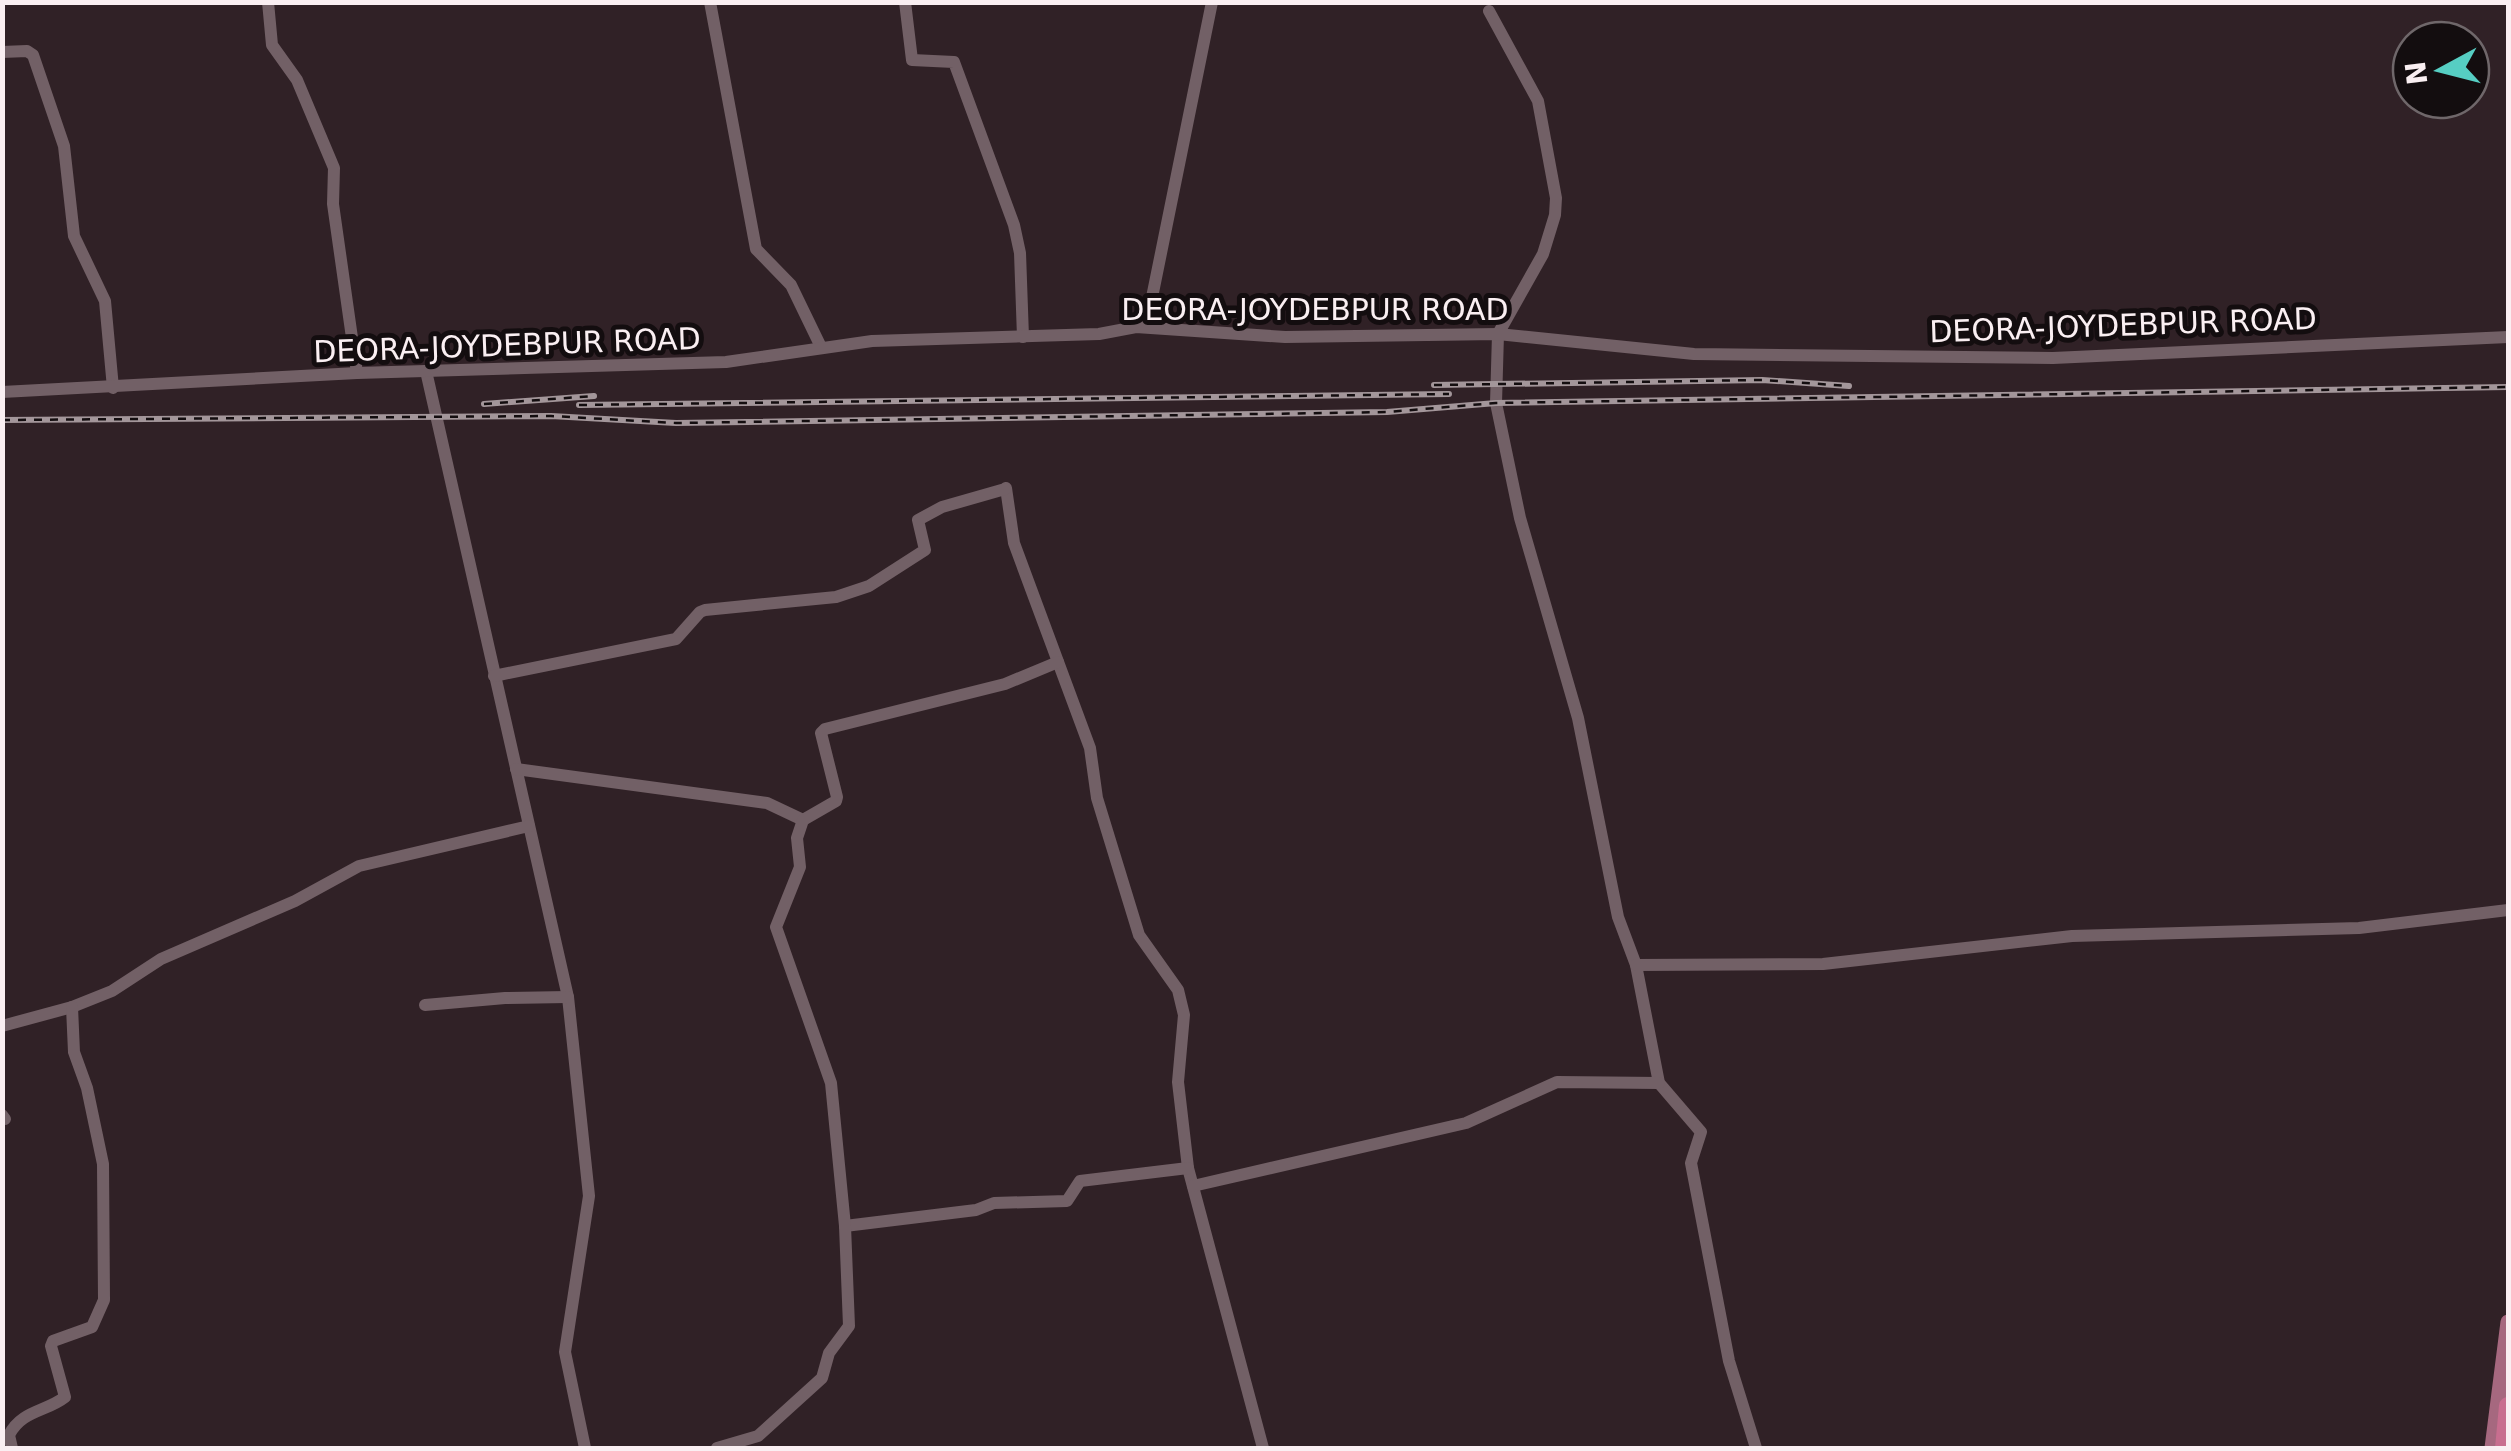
<svg xmlns="http://www.w3.org/2000/svg" width="2511" height="1451" viewBox="0 0 2511 1451" font-family="'DejaVu Sans',sans-serif">
  <rect width="100%" height="100%" fill="#302126"/>
  <g fill="none" stroke-linecap="round" stroke-linejoin="round">
    <g stroke="#726066" stroke-width="12">
      <path d="M268,2l4,43 25,35 37,88 -1,36 24,169"/>
      <path d="M710,2l46,247 35,36 30,62"/>
      <path d="M905,2l7,58 42,2 60,163 6,28 3,84"/>
      <path d="M1489,11l49,90 18,97 -1,17 -12,39 -45,80 -2,69 24,115 58,200 40,199 18,48 23,118 42,49 -10,31 38,198 27,87"/>
      <path d="M2,52l25,-1 6,4 31,91 10,90 31,65 8,87"/>
      <path d="M1146,327l66,-325"/>
      <path d="M426,371l142,626 21,199 -24,156 20,96"/>
      <path d="M2,392l355,-19 369,-11 146,-21 227,-7 37,-7 149,10 213,-3 196,20 359,4 455,-21"/>
      <path d="M1006,488l8,55 76,205 7,50 42,137 39,55 6,25 -6,67 10,86 75,280"/>
      <path d="M494,676l182,-37 24,-27 5,-2 131,-13 33,-11 56,-36 -7,-30 24,-13 63,-18"/>
      <path d="M516,769l251,34 36,17"/>
      <path d="M1636,965l187,-1 249,-28 287,-8 149,-18"/>
      <path d="M425,1005l80,-7 63,-1"/>
      <path d="M2,1026l70,-19 40,-16 49,-32 134,-58 64,-35 170,-40"/>
      <path d="M2,1115l3,4"/>
      <path d="M1193,1186l273,-63 91,-41 102,1"/>
      <path d="M845,1226l131,-16 18,-7 73,-2 13,-20 108,-13"/>
      <path d="M12,1448l-3,-13c13,-25 37,-23 56,-38l-14,-51 2,-5 39,-14 12,-27 -1,-136 -16,-76 -13,-36 -2,-45"/>
      <path d="M717,1448l41,-12 64,-58 7,-25 20,-27 -4,-100 -14,-143 -55,-156 24,-60 -3,-29 6,-18 33,-19 1,-4 -16,-64 4,-4 180,-45 53,-22"/>
    </g>
    <path stroke="#a6687f" stroke-width="15" d="M2492,1448l16,-126"/>
    <path stroke="#c86e8f" stroke-width="18" d="M2504,1448l4,-42"/>
    <g stroke="#a3969a" stroke-width="6">
      <g id="rail">
        <path d="M1434,385l328,-5 87,6"/>
        <path d="M484,404l110,-8"/>
        <path d="M579,405l870,-11"/>
        <path d="M2,420l549,-4 125,7 711,-11 109,-9 1012,-16"/>
      </g>
    </g>
    <use href="#rail" stroke="#130d0f" stroke-width="2.5" stroke-dasharray="8" stroke-linecap="butt"/>
  </g>
  <g text-anchor="middle" dominant-baseline="central" stroke-width="10" stroke-linejoin="round" paint-order="stroke">
    <g font-size="30" fill="#faeff2" stroke="#130d0f">
      <text x="1315" y="309">DEORA-JOYDEBPUR ROAD</text>
      <text transform="translate(2123 325) rotate(-2)">DEORA-JOYDEBPUR ROAD</text>
      <text transform="translate(507 345) rotate(-2)">DEORA-JOYDEBPUR ROAD</text>
    </g>
  </g>
  <rect width="2511" height="1451" fill="none" stroke="#faeff2" stroke-width="10"/>
  <g transform="translate(2441 70) rotate(263)"><circle r="48" fill="#130d0f" stroke="#6f676a" stroke-width="2.5"/>
  <path d="M0-8L18 38L0 25L-18 38Z" fill="#56cec3"/>
  <text y="-15" font-size="28" font-weight="bold" text-anchor="middle" fill="#faeff2">N</text>
  </g>
</svg>
